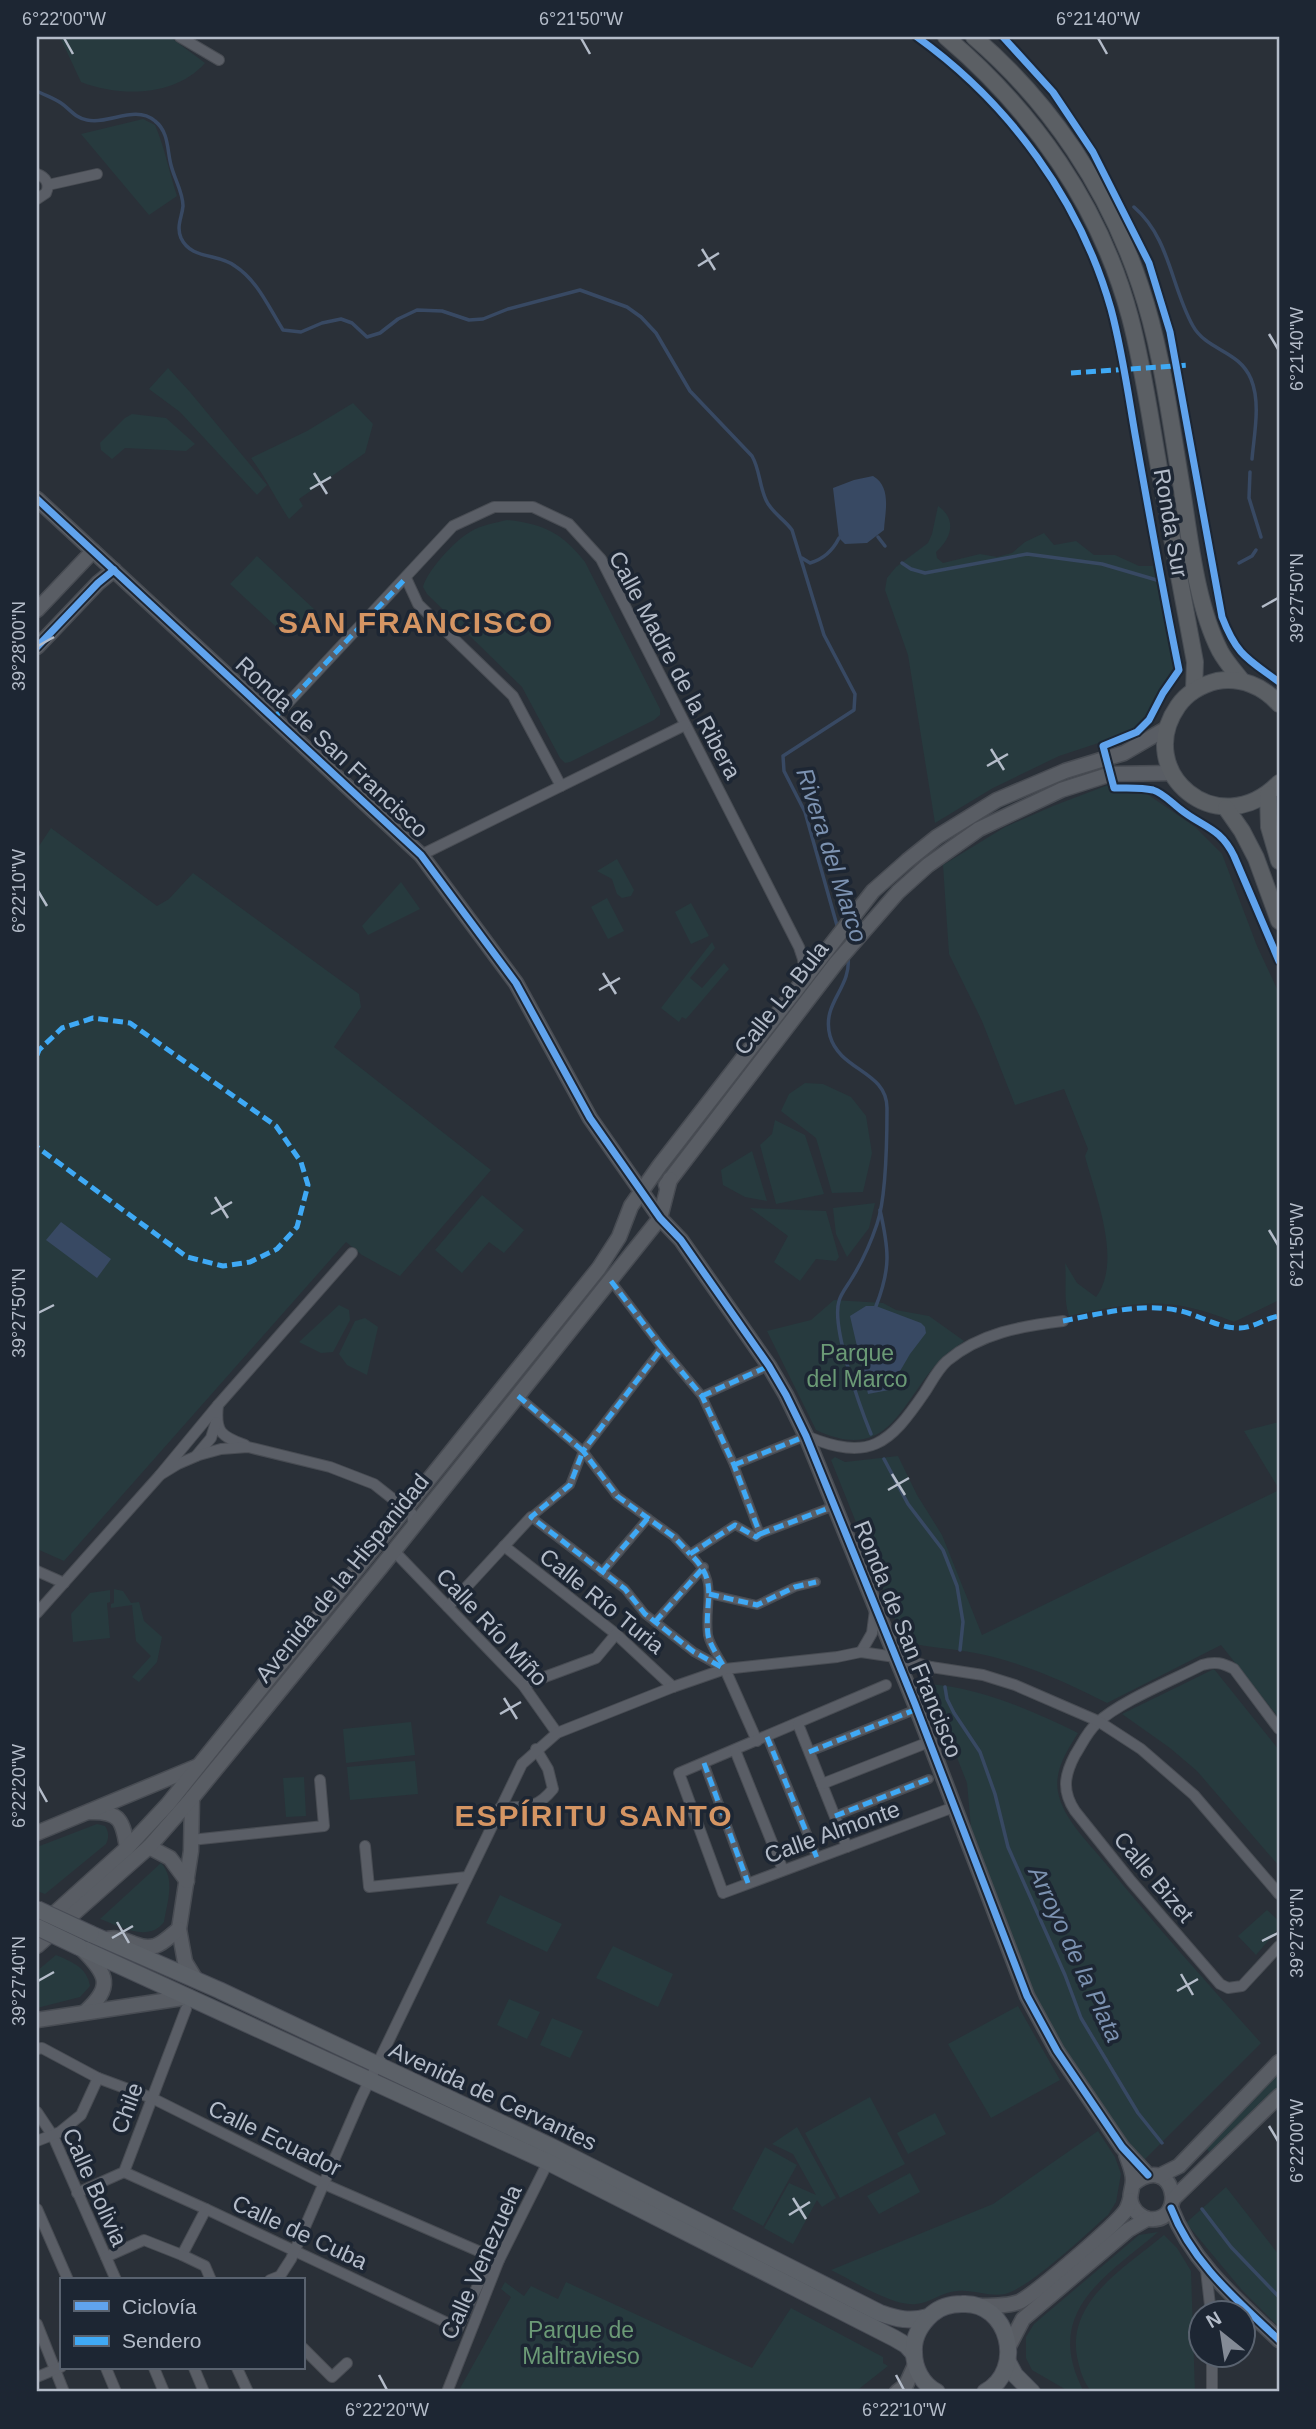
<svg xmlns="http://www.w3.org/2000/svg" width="1316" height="2429" viewBox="0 0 1316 2429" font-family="Arial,sans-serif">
  <rect width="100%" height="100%" fill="#2a3038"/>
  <g fill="#273a3e">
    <path d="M60,37h110l35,26c-30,34 -85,34 -124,19z"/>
    <path d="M143,119l12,6c10,23 14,47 22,71l-28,19 -68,-81z"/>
    <path d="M168,368l22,24 77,93 -10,10 -77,-83 -31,-23z"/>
    <path d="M353,403l20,21 -8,29 -66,46 4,7 -14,13c-14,-21 -23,-41 -38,-61l56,-27z"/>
    <path d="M132,414l34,4 29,26 -9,7 -61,-3 -13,11 -11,-9 -1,-7 25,-25z"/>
    <path d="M938,506c19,13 14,32 -2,46l1,6 6,5 37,-9 17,3 15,-4 13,-11 19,-9 10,12 22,-4 18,14h21l24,11h14l21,101 -20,31 -10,23 -15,12 -70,23 -66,32 -58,35 -27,-168 -23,-65 2,-12 9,-11 32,-24 4,-9z"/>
    <path d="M507,520c37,4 55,13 78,42l75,147v6l-6,5 -84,42 -5,1 -5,-5 -38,-71 -95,-93 -4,-7c4,-16 31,-46 47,-55 11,-7 25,-9 37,-12z"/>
    <path d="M257,556l57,53 -27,28 -57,-53z"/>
    <path d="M1108,785l29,2 58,40 27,27 35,92 22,47v307l-45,22c-66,-27 -97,-20 -165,-6 -6,-17 -2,-34 -4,-53l12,20 19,14c27,-36 -1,-102 -11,-141l3,-7 -24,-60 -49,16 -33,-84 -33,-67 -6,-89 62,-38 48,-21z"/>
    <path d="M51,828l106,78 12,-7 24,-26 166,121 2,13 -27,40 157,123 -91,106 -38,-21 -16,-13 -282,319 -27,-12v-700z"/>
    <path d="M617,859l17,31 -3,6 -9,2 -5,-4 -5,-15 -15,-8z"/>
    <path d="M401,882l19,27 -52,26 -6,-9z"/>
    <path d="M607,898l17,33 -16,8 -17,-32z"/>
    <path d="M691,903l18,33 -18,8 -16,-32z"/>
    <path d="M712,942l3,6 -25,30 12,10 22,-25 5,6 -43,50 -4,-2 -3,5 -18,-14z"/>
    <path d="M805,1083l18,1 28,13 15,19 6,37 -9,39 -31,1 -16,-55 -35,-27 8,-17z"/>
    <path d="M775,1120l30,15 19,59 -48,10 -16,-59 12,-11z"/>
    <path d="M752,1151l15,50 -22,-4 -22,-12 -2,-15z"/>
    <path d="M482,1195l42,35 -20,23 -15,-11 -27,31 -27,-23z"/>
    <path d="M875,1203l-6,25 -22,29 -11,-23 -3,-26z"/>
    <path d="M750,1208l76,3 13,46 -3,4 -20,-2 -16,22 -26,-19 14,-26z"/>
    <path d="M834,1300l49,3 13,7 33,6 35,25c-7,6 -16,11 -22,17 -41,42 -51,107 -126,72l-49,-99 44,-11z"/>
    <path d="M339,1305l10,5 1,10 -17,32 -12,1 -22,-11z"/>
    <path d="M365,1318l13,9 -11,48 -20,-10 -8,-11 16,-33z"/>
    <path d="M1279,1422v67l-35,-58z"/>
    <path d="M898,1456l19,39 25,40 40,100 297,-145v228l-58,-73 -114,58c-39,-20 -79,-38 -122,-48 -26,-6 -54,-7 -81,-13l-73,-182 4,-3 10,5z"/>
    <path d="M114,1589l9,2 8,12 8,-1 5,19 18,16 -5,25 -18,20 -7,-5 19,-21 -15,-15 -4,-36 -21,3v-4l3,-1z"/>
    <path d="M110,1590v12l-3,1 3,35 -37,4 -2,-28 19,-21z"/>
    <path d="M1214,1669l65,81v116l-82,-95 -27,-23 -48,-34z"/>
    <path d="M929,1684c52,4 102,26 149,49 -11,18 -24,37 -20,59 5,27 31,51 48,72 49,61 102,120 155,179l-118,118 -33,-41 -40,-62 -38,-68 -60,-151 -5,-56 -22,-56 -11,-17 -12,-5z"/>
    <path d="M411,1722l4,33 -69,8 -3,-34z"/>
    <path d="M415,1761l3,33 -68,6 -3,-33z"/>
    <path d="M304,1777l2,39 -20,1 -3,-39z"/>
    <path d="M97,1824l8,2c4,6 4,12 1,18l-61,50 -8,-3v-44z"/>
    <path d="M161,1863c15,16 6,40 3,59 -16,21 -44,4 -64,-3z"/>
    <path d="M500,1895l62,29 -15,28 -61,-29z"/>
    <path d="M1267,1910l12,11v7l-23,27 -18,-19z"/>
    <path d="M613,1946l60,28 -15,33 -62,-29z"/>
    <path d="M56,1955c16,7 31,12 34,31l-10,11 -43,11v-37z"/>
    <path d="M509,1999l31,13 -13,27 -30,-14z"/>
    <path d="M1018,2006l42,74 -69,38 -43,-74z"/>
    <path d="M552,2018l31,13 -13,27 -30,-13z"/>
    <path d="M1279,2069v18l-64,65 -5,1 -3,-4v-6z"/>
    <path d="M870,2097l35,67 -65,34 -35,-65z"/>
    <path d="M935,2113l11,21 -38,20 -11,-21z"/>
    <path d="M797,2127l39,71 -14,9 -5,-7 -24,44 -29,-16 25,-45 27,12 -23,-41 -21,-10z"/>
    <path d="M1098,2131l17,26 6,17 -5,28 -8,13c-22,19 -77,72 -103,79 -16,3 -32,-5 -48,-3 -15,1 -27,12 -41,13 -23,3 -64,-24 -85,-34l162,-66z"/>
    <path d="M765,2147l32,18 -34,61 -31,-17z"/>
    <path d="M910,2173l10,19 -41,22 -12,-18z"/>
    <path d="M1226,2187l53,68v72l-38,-38 -55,-66z"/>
    <path d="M1158,2232c-54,46 -116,80 -74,160h-14l-38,-22 -6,-12v-21l8,-13 105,-89z"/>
    <path d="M1164,2235l13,13 14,23 4,121h-103c-9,-10 -12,-22 -15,-35 -10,-57 50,-91 87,-122z"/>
    <path d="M505,2282l19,14 7,-10 27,13 8,-17 186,86 39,-60 92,49v6l5,3 -33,26h-397l53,-95 -10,-8z"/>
  </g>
  <g fill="#384963">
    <path d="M873,476c19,11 12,36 11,54l-17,13 -22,1 -6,-6 -6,-50 21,-8z"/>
    <path d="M61,1222l50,37 -14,19 -51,-38z"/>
    <path d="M866,1306h10l45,17 4,4 1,6 -16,21 -21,36 -21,4 -18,-78z"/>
  </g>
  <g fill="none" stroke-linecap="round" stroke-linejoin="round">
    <g stroke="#384963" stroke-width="3.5">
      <path d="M37,91c7,4 17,7 24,12 9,6 14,15 26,17 22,5 48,-16 68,1 14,11 12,29 16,44 3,13 12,27 12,41 -1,11 -7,20 -2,32 10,22 37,15 54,28 23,15 34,42 48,64l18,2 21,-9 19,-4 11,4 15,14 13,-4 18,-14 19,-9 25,1 27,9 14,-1 25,-10 72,-19 47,17 14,10 15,16 34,58 62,65c8,14 7,29 14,44 5,12 18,19 26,30l32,105 31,59 -1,16 -71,46 1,15 21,41 33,117"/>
      <path d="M1134,207c36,31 37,80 59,119 14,25 46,24 58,53 10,24 3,56 1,80"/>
      <path d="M1250,472l-1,26 12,39"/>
      <path d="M878,537l7,9"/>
      <path d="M802,558l8,5c14,-4 23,-13 29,-25"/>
      <path d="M902,563l9,6 14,4 102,-19 75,10 58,17"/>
      <path d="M1239,563l13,-7 4,-6"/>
      <path d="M848,956c4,33 -27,46 -18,80 10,35 57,35 57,72 0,29 -1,90 -10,116 -6,18 -15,38 -25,54 -4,7 -11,15 -13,23 -8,26 21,106 32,133"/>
      <path d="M876,1306c15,-38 13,-56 4,-96"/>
      <path d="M884,1459l24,45 35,46 14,36 6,36 -3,28"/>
      <path d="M945,1687l2,12 7,14 26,39 15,42 13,53 57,128 16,43 57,95 24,30"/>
      <path d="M1202,2209l29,38 48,50"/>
    </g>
    <g stroke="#484c53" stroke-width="10">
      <g id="pedestrian">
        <path d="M611,1281l51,67 -79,103 34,45 57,41 16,17"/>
        <path d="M662,1348l40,48 32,69 26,69 -4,3 -21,-12 -45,29c30,28 14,46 18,81 2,11 12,24 17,34"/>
        <path d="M518,1396l65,55 -13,34 -39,32 94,72 20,25 49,38 31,17"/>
        <path d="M702,1396l67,-30"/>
        <path d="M734,1465l72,-29"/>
        <path d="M760,1534l74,-28"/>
        <path d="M602,1572l46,-54"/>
        <path d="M709,1594l48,11 38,-18 21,-5"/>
        <path d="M655,1622l49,-55"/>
        <path d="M767,1737l50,121"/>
        <path d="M809,1752l108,-43"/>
        <path d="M704,1763l44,120"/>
        <path d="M835,1816l94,-37"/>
      </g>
    </g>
    <g stroke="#484c53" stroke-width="12">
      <g id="minor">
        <path d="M180,37l39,23"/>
        <path d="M37,174c9,3 13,10 9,19l-9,6"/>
        <path d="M48,185l49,-11"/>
        <path d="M406,578l12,26 95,92 48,90"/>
        <path d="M273,719l180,-193 41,-19h39l36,17 32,35 198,388 4,12 2,18"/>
        <path d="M421,855l264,-130"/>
        <path d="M806,1436c64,26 83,9 119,-44 7,-11 13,-23 22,-31 33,-28 75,-35 116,-40"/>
        <path d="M245,1445c-25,-9 -30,-14 -27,-40l134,-152"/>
        <path d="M196,1456l15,-18 5,-16"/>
        <path d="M160,1475l18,-11 21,-9 22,-6 27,-2 82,20 44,17 38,30 2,11"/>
        <path d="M504,1546l112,88 57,53"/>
        <path d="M394,1551l129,134 34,48"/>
        <path d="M37,1571l27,12"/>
        <path d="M448,1607l83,-90"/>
        <path d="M37,1613l123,-138 58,-70"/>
        <path d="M861,1652l11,-19 3,-23"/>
        <path d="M725,1669l32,72"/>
        <path d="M523,1685l73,-27 20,-24"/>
        <path d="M886,1685l-207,88 44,120 231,-86"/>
        <path d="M915,1704l4,-16 12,-21"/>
        <path d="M798,1724l49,123"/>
        <path d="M1279,1729l-45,-60c-11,-6 -19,-8 -32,-4 -29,15 -83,37 -105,58 -10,9 -15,21 -22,32 -11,21 -13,36 0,56l56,70 89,103 8,4 14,-2 37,-40"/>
        <path d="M735,1750l48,120"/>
        <path d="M822,1784l107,-42"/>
        <path d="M500,1808c26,-2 36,2 53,-19l-5,-20 -12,-20"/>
        <path d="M191,1840l133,-14 -4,-46"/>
        <path d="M365,1846l4,41 98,-10"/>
        <path d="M37,2049l5,-1 56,30 54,20 172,86 175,76"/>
        <path d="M37,2112l16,24 63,144"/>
        <path d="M37,2141l23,-9 21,-17 17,-37"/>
        <path d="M124,2172l82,37 252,119 33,-71"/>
        <path d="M77,2193l47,-21 62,-163"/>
        <path d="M37,2209l31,71"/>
        <path d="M182,2255l24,-46"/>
        <path d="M106,2257l38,-17 38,15 23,11 6,14"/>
        <path d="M1206,2270l5,44"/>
        <path d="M270,2280l10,-4 11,-17 70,-161 161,-334 35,-31 116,-46 52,-18 112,-12 24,-5 34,5 36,10 52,8 32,10 83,36 43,28 53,46 85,99"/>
        <path d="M37,2324l27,68"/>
        <path d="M303,2348l29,29 15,-14"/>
        <path d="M1212,2356v36"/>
        <path d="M106,2368l10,24"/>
        <path d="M154,2368l10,24"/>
        <path d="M194,2368l10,24"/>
        <path d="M237,2368l11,24"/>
        <path d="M37,2377l24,-10"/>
        <path d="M447,2392l52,-132 49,-98"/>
      </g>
    </g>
    <g stroke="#484c53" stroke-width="17">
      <g id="secondary">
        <path d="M37,499l384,356 95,128 74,135 70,100 21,22 88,126 17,29 20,41 109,268 112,292 30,55 65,96 26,28"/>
        <path d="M37,610l56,-59"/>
        <path d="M37,647l61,-64 16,-13"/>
        <path d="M666,1185l170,-222 62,-71 30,-27 51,-36 82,-39 50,-16 61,-1"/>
        <path d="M192,1798l-1,53 -12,78 6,33 11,18"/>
        <path d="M90,1812c30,-1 33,9 37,36"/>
        <path d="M37,1833l161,-67"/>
        <path d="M149,1847l21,11 17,23"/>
        <path d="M46,1921l81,-73 41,-44 431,-536 20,-31 12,-31 29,-41 213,-274 34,-30 30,-24 60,-37 68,-29 59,-18 43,-25"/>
        <path d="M104,1940c21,-7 31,11 51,6 9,-3 16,-11 24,-17"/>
        <path d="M37,1946l112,-99 43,-49 189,-231 279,-349 10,-39"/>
        <path d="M83,1950c25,25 30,37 2,62"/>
        <path d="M37,2020l152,-23"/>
        <path d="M1126,2154c3,9 7,17 7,26 0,10 -6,17 0,27 3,6 10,11 16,12 39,5 26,-69 -16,-35"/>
        <path d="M1159,2176l20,-10 100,-104"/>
        <path d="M1174,2198l105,-102"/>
        <path d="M1171,2208c21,55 67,93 108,132"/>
        <path d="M981,2306c12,0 27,0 38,-4 15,-7 98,-78 107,-92 2,-3 3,-7 4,-10"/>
        <path d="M1009,2346l14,-27 105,-89 19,-11"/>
        <path d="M897,2392l9,-7 9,-20"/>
      </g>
    </g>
    <g stroke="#484c55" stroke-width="18">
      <g id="primary">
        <path d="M91,1934l128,56 331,156 330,167c17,6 30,9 48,4"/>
        <path d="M79,1947l469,215 346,176 12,7 8,9"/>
        <path d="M1008,2362l7,13 17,17"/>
        <path d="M937,2392c-15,-8 -23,-24 -23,-40 -1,-15 7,-28 18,-38 8,-7 19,-10 30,-10 47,-3 64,66 23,88"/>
      </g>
    </g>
    <g stroke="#474c53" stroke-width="18">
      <g id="trunk">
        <path d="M946,37c87,74 154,168 184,280 14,53 21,108 31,162 11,61 23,122 34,183l-1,28"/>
        <path d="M974,37c77,66 134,152 166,248 21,62 29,127 40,192 9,54 15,125 40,174 6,11 15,21 22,30"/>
        <path d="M1279,704c-16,-18 -38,-27 -62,-23 -16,4 -30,12 -39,25 -46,66 40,139 101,77"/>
        <path d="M1268,794l1,33 10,34"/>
        <path d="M1226,808l16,23 14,27 23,63"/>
      </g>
    </g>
    <use href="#pedestrian" stroke="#5a5e66" stroke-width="7"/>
    <use href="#minor" stroke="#5a5e66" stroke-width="10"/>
    <use href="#secondary" stroke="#595d64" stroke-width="14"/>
    <use href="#primary" stroke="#5c6168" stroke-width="16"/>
    <use href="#trunk" stroke="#5b5f64" stroke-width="16"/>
    <g stroke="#484c55" stroke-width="18" stroke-linecap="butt">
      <g id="primary-bridge">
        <path d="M37,1909l54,25"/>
        <path d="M37,1927l42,20"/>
      </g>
    </g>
    <use href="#primary-bridge" stroke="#5c6168" stroke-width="16"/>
    <g stroke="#3fa9f5" stroke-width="5" stroke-dasharray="10 5" stroke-linecap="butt">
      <path d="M1071,373l118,-8"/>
      <path d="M273,719l133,-141"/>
      <path d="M37,1055l2,-5 23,-22 31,-10 37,5 146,103 25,36 7,23 -11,42 -20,22 -27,13 -27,4 -36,-9 -150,-110"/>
      <path d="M611,1281l51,67 -79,103 34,45 57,41 16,17"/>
      <path d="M1063,1321c36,-7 76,-18 113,-11 20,3 41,18 62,18 14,1 27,-10 41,-12"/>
      <path d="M662,1348l40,48 32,69 26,69 -4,3 -21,-12 -45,29c30,28 14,46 18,81 2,11 12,24 17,34"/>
      <path d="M518,1396l65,55 -13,34 -39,32 94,72 20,25 49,38 31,17"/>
      <path d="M702,1396l67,-30"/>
      <path d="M734,1465l72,-29"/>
      <path d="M760,1534l74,-28"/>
      <path d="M602,1572l46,-54"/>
      <path d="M709,1594l48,11 38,-18 21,-5"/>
      <path d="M655,1622l49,-55"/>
      <path d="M767,1737l50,121"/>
      <path d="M809,1752l108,-43"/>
      <path d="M704,1763l44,120"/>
      <path d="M835,1816l94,-37"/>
    </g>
    <g stroke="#1d2633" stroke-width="11">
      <g id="cycleway">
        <path d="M917,37c92,66 163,163 194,272 11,41 17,84 24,125 14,79 28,158 44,236l-16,23 -14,27 -12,12 -34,14 11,42c12,0 27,-1 39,2 10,3 19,13 27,19 22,18 40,18 54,47l45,105"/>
        <path d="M1003,37l50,55 40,60 56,111 21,69 52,285c15,39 26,42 57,65"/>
        <path d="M37,499l384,356 95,128 74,135 70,100 21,22 88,126 17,29 20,41 109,268 112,292 30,55 65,96 26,28"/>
        <path d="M37,647l61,-64 16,-13"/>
        <path d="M1171,2208c21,55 67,93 108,132"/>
      </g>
    </g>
    <use href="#cycleway" stroke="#60a3ed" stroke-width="7"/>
  </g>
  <path fill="none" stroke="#b4bcc9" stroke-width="2.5" d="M64,38l9,16M581,38l9,16M1098,38l9,16M702,249l13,21M698,266l21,-13M1269,334l9,15M314,473l13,21M310,489l21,-12M1262,607l16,-9M38,646l16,-9M991,749l13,21M987,766l21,-12M38,891l9,15M603,973l13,21M599,990l21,-12M215,1197l13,21M211,1214l21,-12M1269,1230l9,15M38,1313l16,-8M892,1474l13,21M888,1490l21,-12M504,1698l13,21M500,1714l21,-12M38,1786l9,16M117,1922l12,21M112,1938l21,-12M1262,1941l16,-8M1181,1974l12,21M38,1981l16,-9M1177,1991l21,-12M1269,2126l9,15M793,2198l13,21M789,2215l21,-13M379,2375l8,15M896,2375l8,15"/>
  <g text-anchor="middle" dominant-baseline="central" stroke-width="7" stroke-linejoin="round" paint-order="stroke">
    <g font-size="23" fill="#b4bcc9" stroke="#1d2633">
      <text transform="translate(1171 523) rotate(80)">Ronda Sur</text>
      <text transform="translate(675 665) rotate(62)">Calle Madre de la Ribera</text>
      <text transform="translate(332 747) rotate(43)">Ronda de San Francisco</text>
      <text transform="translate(781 998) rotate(-52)">Calle La Bula</text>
      <text transform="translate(342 1578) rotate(-51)">Avenida de la Hispanidad</text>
      <text transform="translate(602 1601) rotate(39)">Calle Río Turia</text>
      <text transform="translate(492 1627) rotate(47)">Calle Río Miño</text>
      <text transform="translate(908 1639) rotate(68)">Ronda de San Francisco</text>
      <text transform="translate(832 1832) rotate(-20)">Calle Almonte</text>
      <text transform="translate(1154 1877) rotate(50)">Calle Bizet</text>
      <text transform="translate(493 2096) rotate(25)">Avenida de Cervantes</text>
      <text transform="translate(127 2108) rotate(-70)">Chile</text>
      <text transform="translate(275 2138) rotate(26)">Calle Ecuador</text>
      <text transform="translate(95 2187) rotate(66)">Calle Bolivia</text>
      <text transform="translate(300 2232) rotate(25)">Calle de Cuba</text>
      <text transform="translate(481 2262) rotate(-66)">Calle Venezuela</text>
    </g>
    <g font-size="23" fill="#6b9a76" stroke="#1d2633">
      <text x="857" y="1353">Parque<tspan x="857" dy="26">del Marco</tspan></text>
      <text x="581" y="2330">Parque de<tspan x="581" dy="26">Maltravieso</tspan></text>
    </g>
    <g font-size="24" font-style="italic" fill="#7c92b1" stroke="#1d2633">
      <text transform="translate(832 855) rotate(72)">Rivera del Marco</text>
      <text transform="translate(1076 1954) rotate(65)">Arroyo de la Plata</text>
    </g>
    <g font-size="30" font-weight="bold" letter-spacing="2" fill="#d59563" stroke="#1d2633">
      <text x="416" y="622">SAN FRANCISCO</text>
      <text x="594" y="1815">ESPÍRITU SANTO</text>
    </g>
  </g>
  <rect width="1316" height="2429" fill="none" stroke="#1d2633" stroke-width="77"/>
  <rect x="60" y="2278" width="245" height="91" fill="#1d2633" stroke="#59626f" stroke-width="2"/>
  <rect x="74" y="2301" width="35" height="10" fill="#60a3ed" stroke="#59626f" stroke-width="2"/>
  <text x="122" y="2314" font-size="21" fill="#b4bcc9">Ciclovía</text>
  <rect x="74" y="2336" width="35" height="10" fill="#3fa9f5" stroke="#59626f" stroke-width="2"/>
  <text x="122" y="2348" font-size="21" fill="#b4bcc9">Sendero</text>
  <g transform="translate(1222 2334) rotate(330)"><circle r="33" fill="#1d2633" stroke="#59626f" stroke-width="2"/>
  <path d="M0-5L12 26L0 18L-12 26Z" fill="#848b96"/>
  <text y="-10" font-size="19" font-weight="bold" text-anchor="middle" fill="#b4bcc9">N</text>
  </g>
  <rect x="38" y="38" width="1240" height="2352" fill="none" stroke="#b4bcc9" stroke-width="2.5"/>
  <g font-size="18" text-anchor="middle" fill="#b4bcc9">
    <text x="64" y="25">6°22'00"W</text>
    <text x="581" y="25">6°21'50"W</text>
    <text x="1098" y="25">6°21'40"W</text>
    <text transform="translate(1297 349) rotate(-90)" y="6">6°21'40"W</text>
    <text transform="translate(1297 598) rotate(-90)" y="6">39°27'50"N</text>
    <text transform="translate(19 646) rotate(-90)" y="6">39°28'00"N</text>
    <text transform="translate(19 891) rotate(-90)" y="6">6°22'10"W</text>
    <text transform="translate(1297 1245) rotate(-90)" y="6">6°21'50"W</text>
    <text transform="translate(19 1313) rotate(-90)" y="6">39°27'50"N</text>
    <text transform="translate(19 1786) rotate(-90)" y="6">6°22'20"W</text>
    <text transform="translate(1297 1933) rotate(-90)" y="6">39°27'30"N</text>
    <text transform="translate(19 1981) rotate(-90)" y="6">39°27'40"N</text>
    <text transform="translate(1297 2141) rotate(-90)" y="6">6°22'00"W</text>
    <text x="387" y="2416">6°22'20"W</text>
    <text x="904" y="2416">6°22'10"W</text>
  </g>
</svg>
